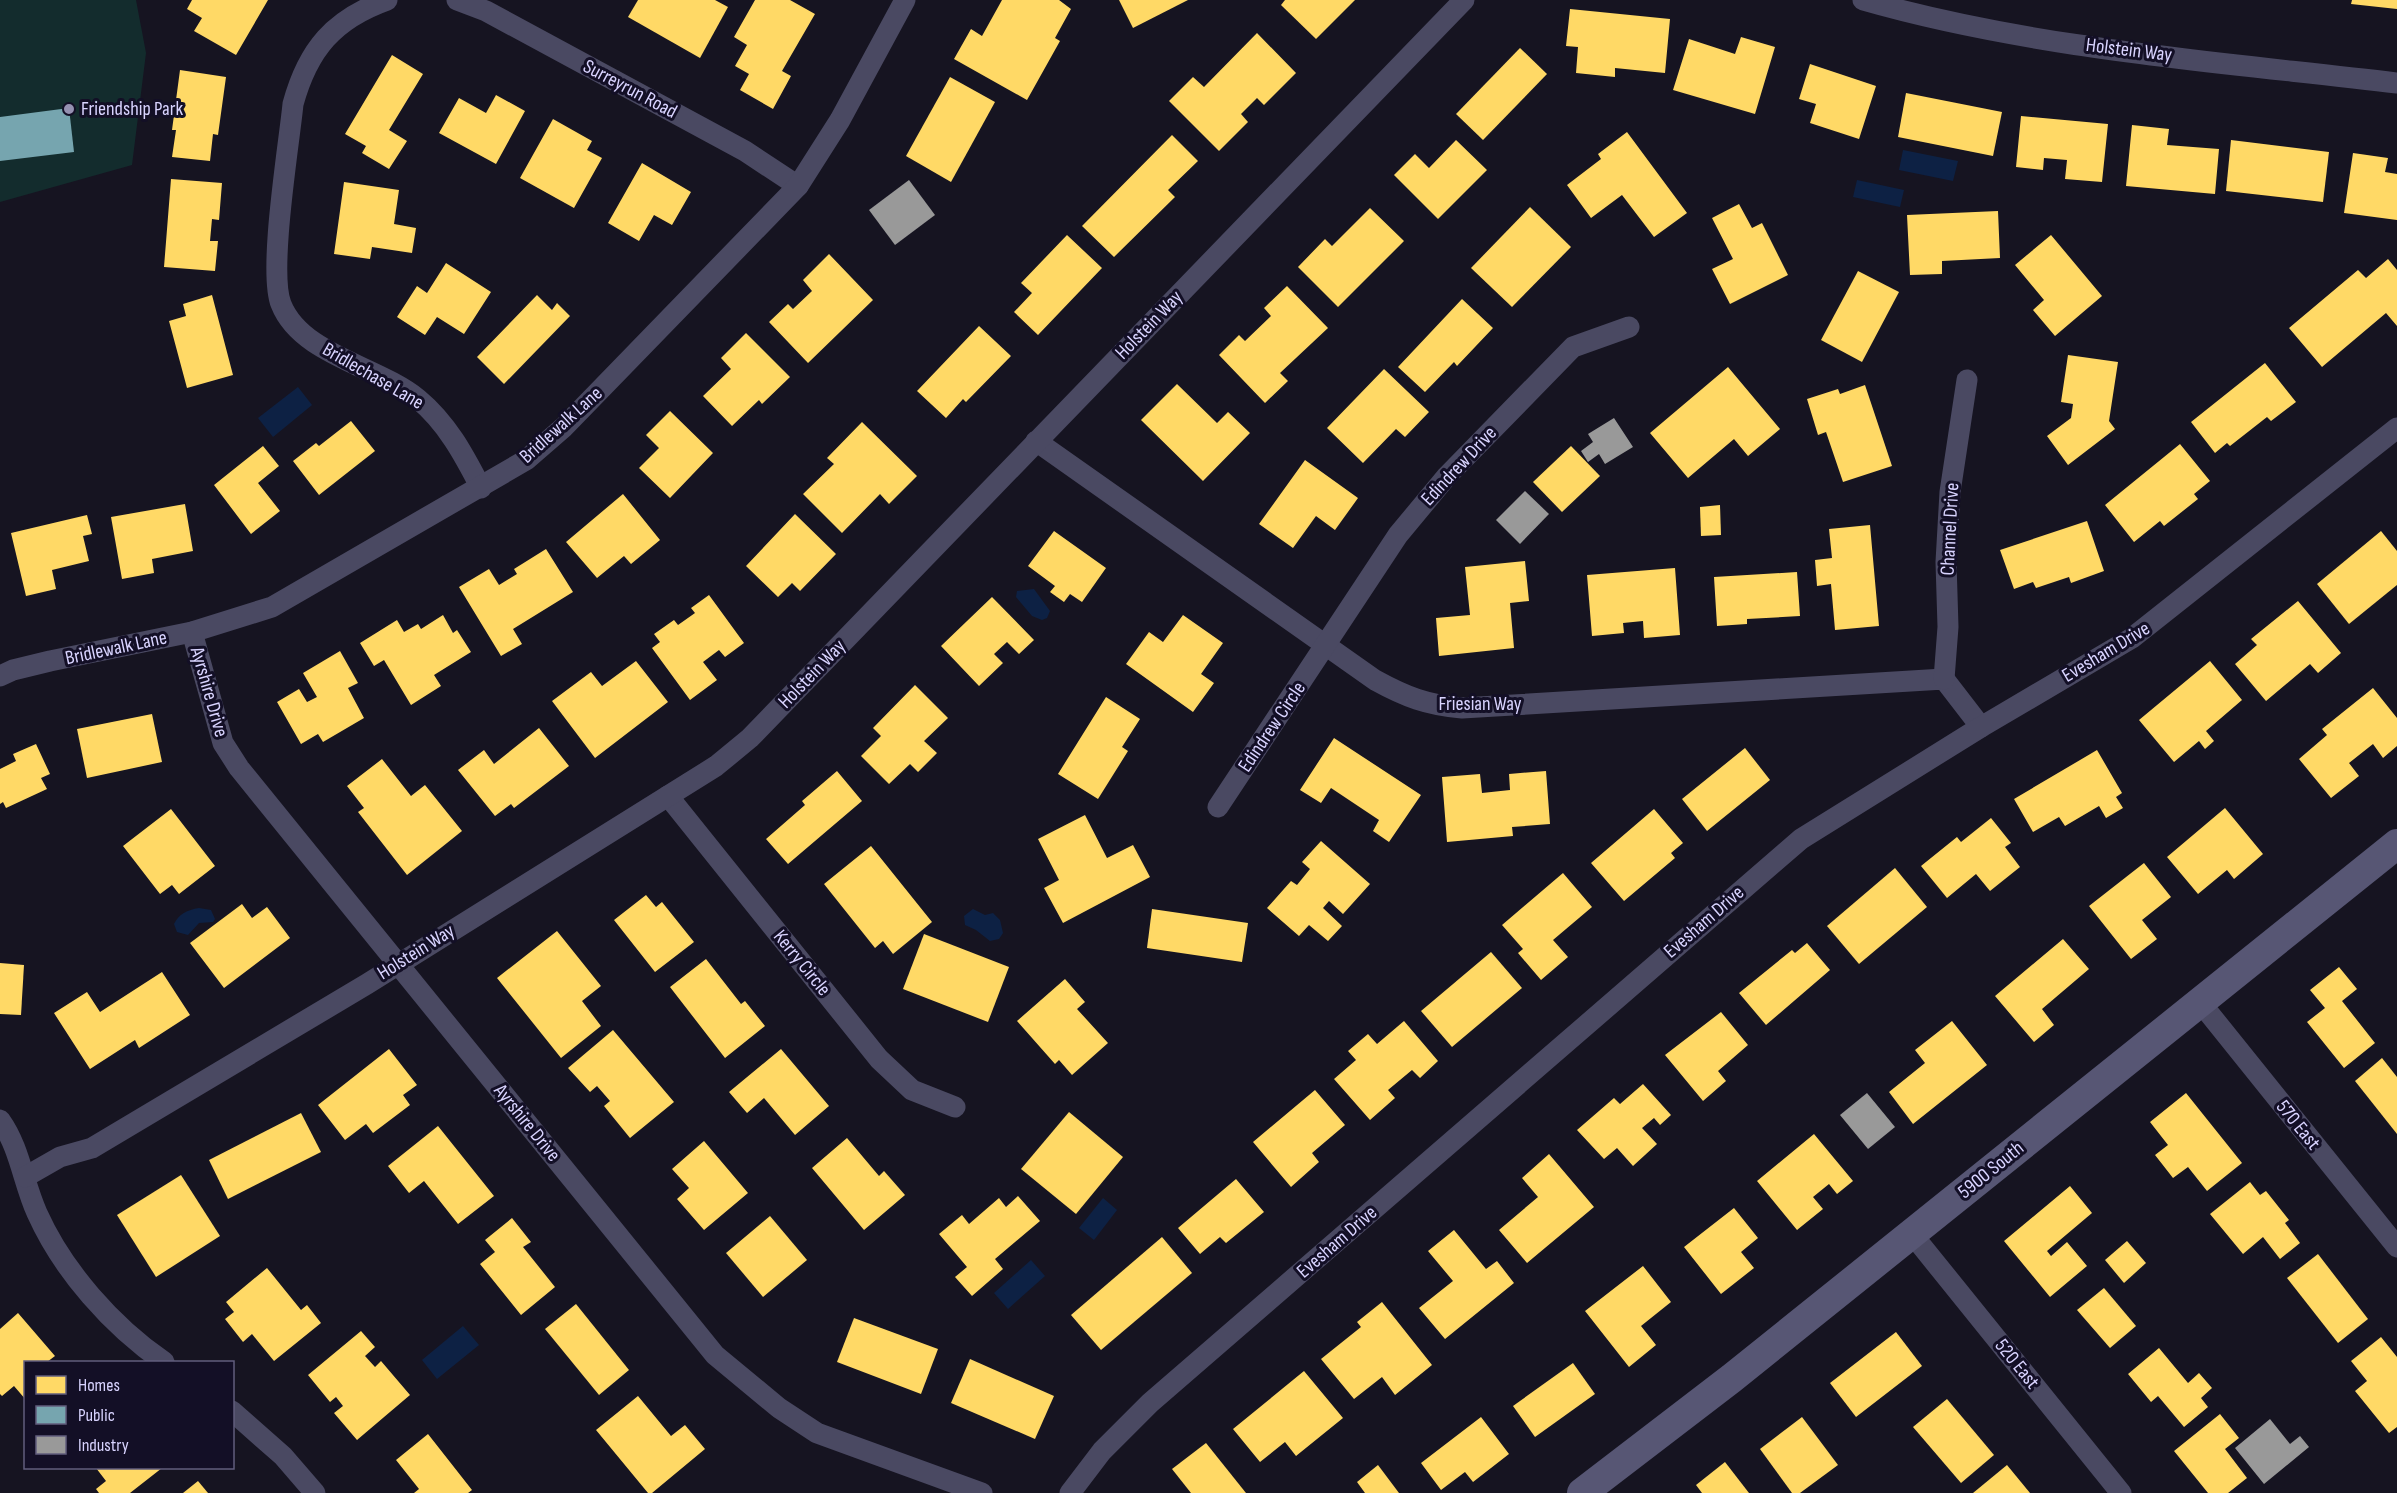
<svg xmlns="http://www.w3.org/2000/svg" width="2397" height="1493" viewBox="0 0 2397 1493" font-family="'Sofia Sans Condensed',sans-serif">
  <rect width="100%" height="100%" fill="#161421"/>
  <path fill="#132c2d" d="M0,0h136l10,53 -14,112 -132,37z"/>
  <g fill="#0d2144">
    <path d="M1903,150l55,11 -5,20 -54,-11z"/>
    <path d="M1857,180l47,10 -4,17 -47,-10z"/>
    <path d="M298,387l14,18 -39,32 -15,-19z"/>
    <path d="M1034,589l16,22 -3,7 -5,2 -10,-4 -16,-19 1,-6z"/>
    <path d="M199,908l12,2 4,9 -2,3 -14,1 -11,12 -11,-3 -3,-8c5,-10 13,-14 25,-16z"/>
    <path d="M973,909l12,6 8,-2 7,7 3,13 -4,6 -9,2 -14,-11 -11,-5 -1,-9z"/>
    <path d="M1103,1198l14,12 -23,30 -15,-12z"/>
    <path d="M1031,1260l14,16 -37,33 -14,-16z"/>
    <path d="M463,1326l16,19 -42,34 -15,-19z"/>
  </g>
  <g fill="#ffd966">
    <path d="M192,0h76l-32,55 -42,-24 8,-13 -15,-9z"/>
    <path d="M638,0h77l13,7 -28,51 -72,-41z"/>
    <path d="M755,0h35l25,14 -33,57 9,5 -18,33 -33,-19 9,-16 -14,-8 12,-21 -13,-8z"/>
    <path d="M1002,0h57l12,9 -16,29 5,3 -33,59 -73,-41 17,-30 11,7z"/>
    <path d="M1119,0h69l-55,28z"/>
    <path d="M1285,0h70l-39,39 -35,-34z"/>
    <path d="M2352,0h45v9l-46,-5z"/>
    <path d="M1570,9l100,10 -5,54 -50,-5v9l-39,-4 2,-26 -12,-1z"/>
    <path d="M1257,33l39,40 -32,32 -7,-7 -16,16 7,8 -29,29 -50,-50 24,-24 11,10z"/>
    <path d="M1741,37l34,10 -20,67 -82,-24 16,-51 46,15z"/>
    <path d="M1520,48l27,26 -64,66 -27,-26z"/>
    <path d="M392,55l31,19 -34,56 18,11 -18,28 -27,-16 4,-7 -21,-12z"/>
    <path d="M1810,64l66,22 -17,53 -49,-16 6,-19 -17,-5z"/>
    <path d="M180,70l46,7 -8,58 -5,-1 -3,27 -38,-4 4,-27h-4z"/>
    <path d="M950,77l45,25 -44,80 -45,-26z"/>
    <path d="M1906,93l96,19 -9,44 -95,-19z"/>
    <path d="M496,95l29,16 -29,53 -57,-31 20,-35 27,15z"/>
    <path d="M2021,116l87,8 -6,58 -37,-3 2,-19 -23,-2 -1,12 -27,-3z"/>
    <path d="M553,119l39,22 -5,9 15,8 -28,50 -54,-30z"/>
    <path d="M2132,125l37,4 -2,16 52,4 -4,45 -89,-8z"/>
    <path d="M1627,132l60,81 -33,24 -32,-42 -31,23 -24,-33 34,-26 -3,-5z"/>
    <path d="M1172,135l26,26 -30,29 7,7 -61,60 -32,-31z"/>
    <path d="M1456,140l31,30 -49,49 -44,-44 21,-21 14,14z"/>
    <path d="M2231,140l98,12 -6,50 -97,-11z"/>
    <path d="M2353,153l35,5 -3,14 12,2v46l-53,-7z"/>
    <path d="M642,163l49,29 -19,33 -18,-10 -15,26 -31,-18z"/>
    <path d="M171,179l51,4 -3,37 -7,-1 -2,22h8l-3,30 -51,-4z"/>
    <path d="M344,182l55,8 -5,34 22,4 -4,25 -40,-6 -2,12 -36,-5z"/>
    <path d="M1739,204l13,24 10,-5 26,52 -58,29 -18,-35 21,-10 -21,-41z"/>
    <path d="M1530,207l41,40 -59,60 -41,-39z"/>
    <path d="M1370,208l34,33 -66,66 -40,-40 27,-28 7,7z"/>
    <path d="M1998,211l2,47 -58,3v13l-32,1 -3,-60z"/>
    <path d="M1067,235l35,33 -64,67 -24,-23 18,-19 -11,-10z"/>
    <path d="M2051,235l51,61 -47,40 -22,-26 11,-10 -29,-35z"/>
    <path d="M829,254l44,46 -65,63 -39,-41 19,-18 5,5 19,-18 -9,-11z"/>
    <path d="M2388,259l9,11v56l-11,-13 -64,54 -33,-39 69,-58 8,8z"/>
    <path d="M446,263l45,29 -27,42 -27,-17 -12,18 -28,-18 20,-31 10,7z"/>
    <path d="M1858,271l41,21 -37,70 -41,-22z"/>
    <path d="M1287,286l41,42 -48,45 8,8 -23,22 -46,-48 20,-20 6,6 26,-25 -7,-8z"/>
    <path d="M212,295l21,80 -46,13 -18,-67 17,-5 -3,-12z"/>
    <path d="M537,295l15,15 5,-7 13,13 -66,68 -27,-27z"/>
    <path d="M1462,299l31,29 -36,38 -3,-4 -29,30 -27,-25z"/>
    <path d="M979,326l32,30 -45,46 -3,-3 -17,19 -29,-27z"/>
    <path d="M746,333l44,44 -28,27 -3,-4 -27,26 -29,-30 28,-27 -10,-11z"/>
    <path d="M2068,355l50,7 -9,59 6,8 -47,36 -21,-29 24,-18 2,-14 -12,-2z"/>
    <path d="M2265,363l31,39 -25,19 -4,-4 -37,29 -3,-3 -12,10 -24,-31z"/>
    <path d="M1728,367l52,62 -32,27 -14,-17 -46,39 -38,-45z"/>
    <path d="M1384,369l45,43 -24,25 -9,-8 -33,34 -36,-35z"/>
    <path d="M1177,384l40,39 11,-11 22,21 -47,48 -62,-61z"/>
    <path d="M1865,385l27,81 -49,16 -17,-50 -8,3 -11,-36 31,-10 2,5z"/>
    <path d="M670,411l43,42 -43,45 -31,-30 20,-20 -13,-13z"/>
    <path d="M351,421l24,30 -56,44 -26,-34 23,-18 3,3z"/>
    <path d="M862,422l55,54 -28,28 -9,-10 -38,39 -39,-39 31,-30 -7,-6z"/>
    <path d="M2180,444l30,37 -16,13 4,5 -34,27 -4,-5 -26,21 -29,-37z"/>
    <path d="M263,446l16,20 -21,17 22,28 -29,23 -37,-49z"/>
    <path d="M1571,446l29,30 -38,36 -29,-30z"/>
    <path d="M1305,460l53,38 -23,32 -19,-14 -23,32 -34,-24z"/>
    <path d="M623,494l37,46 -29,24 -7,-8 -27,22 -31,-36z"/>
    <path d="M185,504l8,47 -41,8 2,14 -32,6 -11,-62z"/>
    <path d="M1720,505l1,30 -20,1 -1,-29z"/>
    <path d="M795,514l41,40 -36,37 -8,-8 -14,14 -32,-31z"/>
    <path d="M87,515l5,19 -9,2 6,25 -37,9 4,19 -30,7 -15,-63z"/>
    <path d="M2087,521l17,50 -33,12 -2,-6 -33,11 -3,-6 -19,7 -14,-39z"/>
    <path d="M1870,525l9,101 -44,4 -4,-46 -14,2 -2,-26 17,-2 -3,-29z"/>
    <path d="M1054,531l52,37 -24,34 -12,-8 -6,8 -14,-10 5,-6 -27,-20z"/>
    <path d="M2381,531l16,20v34l-48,39 -32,-40z"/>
    <path d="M546,549l27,43 -60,37 9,15 -21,12 -42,-69 30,-18 10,16 18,-11 -3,-5z"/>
    <path d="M1525,561l4,40 -19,2 4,45 -75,8 -3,-38 34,-3 -5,-48z"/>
    <path d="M1675,568l5,67 -36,3 -1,-17 -20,2 1,10 -32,3 -5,-61z"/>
    <path d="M1797,572l3,44 -53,3v5l-30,2 -3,-49z"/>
    <path d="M709,595l35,48 -19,14 -6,-7 -16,12 14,18 -27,20 -38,-52 8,-6 -6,-8 20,-14 4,5 17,-12 -4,-5z"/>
    <path d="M992,597l42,43 -15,14 -12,-12 -13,12 9,9 -24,23 -38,-40z"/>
    <path d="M2298,601l43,52 -23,20 -8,-9 -44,37 -31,-37 22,-19 -6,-6z"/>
    <path d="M443,615l10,18 4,-3 14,22 -37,23 7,11 -30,19 -27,-45 -10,6 -14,-23 37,-23 7,12 14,-8 3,5z"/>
    <path d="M1183,615l40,28 -22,31 13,9 -21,29 -67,-48 23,-32 14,10z"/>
    <path d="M340,651l18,32 -10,5 16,30 -41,24 -5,-8 -17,10 -24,-42 22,-13 8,13 10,-5 -14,-24z"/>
    <path d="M636,661l32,41 -73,56 -43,-57 39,-29 11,14z"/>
    <path d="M2210,661l32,39 -36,31 8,10 -9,8 -6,-8 -25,21 -35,-42z"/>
    <path d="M915,685l33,33 -24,23 13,12 -19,19 -8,-8 -21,20 -28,-28 20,-20 -8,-8z"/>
    <path d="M2373,688l24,30v28l-14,12 -10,-14 -24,19 10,13 -28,22 -32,-39 28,-24 -5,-6z"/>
    <path d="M1106,697l34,22 -18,28 6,4 -30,48 -40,-25z"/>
    <path d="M152,714l10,48 -75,16 -10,-49z"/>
    <path d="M539,728l30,38 -55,42 -3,-4 -16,12 -37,-46 26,-20 10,14z"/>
    <path d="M1334,738l87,57 -32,47 -16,-11 6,-11 -48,-32 -10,15 -21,-13z"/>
    <path d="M36,744l14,30 -9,4 6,11 -41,19 -3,-6 -3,2v-35l16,-8 -3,-7z"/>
    <path d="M1745,748l25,32 -63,51 -25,-32z"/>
    <path d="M2097,750l25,43 -6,4 7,11 -17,10 -7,-12 -34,20 -6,-9 -26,15 -19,-33z"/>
    <path d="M382,759l29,37 14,-11 37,46 -55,44 -49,-63 6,-4 -17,-22z"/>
    <path d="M837,771l25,30 -74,63 -22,-25 39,-34 -3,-4z"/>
    <path d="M1546,771l4,53 -38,3 1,9 -66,6 -5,-65 38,-3 2,19 28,-3 -1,-16z"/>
    <path d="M2225,808l38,46 -29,25 -7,-9 -29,24 -31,-37z"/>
    <path d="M171,809l44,57 -36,28 -7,-9 -12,9 -37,-48z"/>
    <path d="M1654,809l29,34 -12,10 4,5 -51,43 -33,-38z"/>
    <path d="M1085,815l22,43 26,-13 17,32 -87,46 -19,-35 15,-8 -21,-41z"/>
    <path d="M1991,818l20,25 -6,4 15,20 -30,24 -14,-17 -29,24 -26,-32 36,-29 4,5z"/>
    <path d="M1321,841l49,43 -27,30 -14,-13 -6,7 19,18 -14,15 -19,-16 -10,11 -32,-28 24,-27 6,4 13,-16 -8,-7z"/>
    <path d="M871,846l61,76 -39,32 -10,-13 -8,7 -51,-64z"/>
    <path d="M2144,863l27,34 -29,23 15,19 -26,20 -42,-53z"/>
    <path d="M1895,868l32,39 -68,57 -32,-38z"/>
    <path d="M1563,873l29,34 -39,33 15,17 -27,23 -23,-27 5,-4 -21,-24z"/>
    <path d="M646,895l10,12 6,-5 32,40 -39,30 -41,-52z"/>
    <path d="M242,904l10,14 15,-11 23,31 -66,50 -34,-45z"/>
    <path d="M1152,909l96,14 -6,39 -95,-14z"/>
    <path d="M557,931l44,55 -19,15 19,25 -40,32 -64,-80z"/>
    <path d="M924,934l85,33 -21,55 -85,-33z"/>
    <path d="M2063,939l26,30 -47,40 12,16 -20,17 -39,-46z"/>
    <path d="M1807,943l23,27 -64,55 -27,-32 53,-43 3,3z"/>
    <path d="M1491,952l31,36 -70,59 -31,-36z"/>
    <path d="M706,959l35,45 4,-3 20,25 -40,32 -55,-71z"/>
    <path d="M0,963l24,2 -3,50 -21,-1z"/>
    <path d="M2339,967l18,22 -15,12 33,42 -31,25 -37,-46 18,-14 -15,-18z"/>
    <path d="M162,972l28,43 -51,33 -4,-8 -45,29 -36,-56 33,-21 13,20z"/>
    <path d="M1065,979l20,23 -8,7 31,34 -36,32 -13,-15 -4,4 -38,-43z"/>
    <path d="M1721,1012l27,33 -30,26 8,10 -23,20 -38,-46z"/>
    <path d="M1404,1021l34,40 -18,17 -8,-8 -24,20 7,8 -25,22 -36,-41 22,-19 -8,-9 20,-17 9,10z"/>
    <path d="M1952,1021l35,44 -74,59 -24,-32 36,-29 -10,-13z"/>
    <path d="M613,1030l61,72 -44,36 -26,-32 6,-5 -13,-15 -7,6 -22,-24z"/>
    <path d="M389,1049l28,36 -14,10 7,10 -37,28 -7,-9 -21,16 -27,-35z"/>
    <path d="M781,1049l48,57 -34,29 -31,-37 -17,15 -18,-21z"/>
    <path d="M2382,1058l15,19v57l-42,-53z"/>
    <path d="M1643,1084l28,31 -11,10 -6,-7 -12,10 15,16 -24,22 -16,-18 -13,11 -27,-29 37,-32 6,6z"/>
    <path d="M1315,1090l30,35 -33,28 7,9 -28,25 -38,-45z"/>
    <path d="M2186,1093l56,70 -35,28 -19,-24 -15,11 -18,-23 13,-10 -18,-23z"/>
    <path d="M1069,1112l54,45 -47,57 -55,-45z"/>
    <path d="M301,1113l20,39 -93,47 -19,-39z"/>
    <path d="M438,1126l56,70 -36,28 -34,-43 -15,12 -21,-27z"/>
    <path d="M1814,1134l39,47 -16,13 -8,-10 -16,13 10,12 -26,21 -40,-49z"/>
    <path d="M847,1138l32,38 5,-5 21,24 -41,35 -52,-62z"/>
    <path d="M704,1141l44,52 -44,37 -27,-31 12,-11 -17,-19z"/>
    <path d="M1549,1154l45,53 -67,56 -28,-33 39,-33 -16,-19z"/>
    <path d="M181,1175l39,61 -64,41 -39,-62z"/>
    <path d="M1236,1179l28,33 -38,31 -6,-6 -20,17 -22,-26z"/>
    <path d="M2250,1182l10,13 6,-4 23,29 -4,3 15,20 -20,16 -17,-22 -20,17 -33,-40z"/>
    <path d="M2070,1186l22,27 -45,38 4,5 16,-14 20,24 -37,31 -46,-56z"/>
    <path d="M1018,1196l22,25 -45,38 8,10 -31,27 -17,-19 12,-10 -28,-33 23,-19 7,9 30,-26 7,9z"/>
    <path d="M1734,1208l24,30 -17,14 13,16 -33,26 -37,-47z"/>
    <path d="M770,1216l37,44 -44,37 -37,-44z"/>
    <path d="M512,1218l19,24 -8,5 32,40 -34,28 -41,-51 15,-12 -10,-12z"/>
    <path d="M1454,1230l32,39 11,-8 17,22 -69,56 -26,-31 34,-27 -25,-30z"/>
    <path d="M1162,1237l30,36 -91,77 -30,-35z"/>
    <path d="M2127,1241l19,22 -22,20 -19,-23z"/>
    <path d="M2318,1254l50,65 -30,24 -51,-65z"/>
    <path d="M1643,1266l28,36 -30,24 15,19 -27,22 -44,-56z"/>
    <path d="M267,1268l34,42 6,-5 14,18 -47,38 -22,-27 -9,8 -18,-23 9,-7 -8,-10z"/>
    <path d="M2104,1288l32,38 -26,22 -33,-38z"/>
    <path d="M1382,1302l50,63 -37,30 -13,-18 -28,22 -33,-40 40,-32 -4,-5z"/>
    <path d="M576,1304l53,66 -30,25 -54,-66z"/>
    <path d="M18,1313l37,43 -8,6h-21v38l-12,-14 -12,10 -2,-2v-65z"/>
    <path d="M854,1318l84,31 -17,45 -84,-32z"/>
    <path d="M361,1331l14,16 -10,9 10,11 6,-6 29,34 -53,45 -23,-27 9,-7 -7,-9 -6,5 -22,-27z"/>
    <path d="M1896,1332l26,34 -66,51 -26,-34z"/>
    <path d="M2381,1337l16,20v70l-8,6 -34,-42 12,-10 -16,-20z"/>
    <path d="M2159,1348l29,35 11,-10 13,15 -11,10 7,9 -24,20 -26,-31 -7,6 -23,-28z"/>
    <path d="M970,1359l84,37 -19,43 -84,-36z"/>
    <path d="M1573,1363l22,31 -60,43 -22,-31z"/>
    <path d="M1304,1371l39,47 -47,38 -11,-14 -25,20 -27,-33z"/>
    <path d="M638,1396l33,40 14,-11 20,24 -53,44h-4l-52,-63z"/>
    <path d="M1947,1399l47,56 -33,28 -48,-56z"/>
    <path d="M2220,1414l19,24 -14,11 22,29 -19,15h-20l-34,-42z"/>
    <path d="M1481,1417l28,37 -36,28 -8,-10 -24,18 -20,-27z"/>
    <path d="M1802,1417l36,48 -38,28h-8l-32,-44z"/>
    <path d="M428,1434l44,56 -4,3h-54l5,-4 -23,-29z"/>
    <path d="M1206,1443l40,50h-55l-19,-24z"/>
    <path d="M1725,1462l24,31h-47l-6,-8z"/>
    <path d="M1378,1465l21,28h-34l-8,-11z"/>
    <path d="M2007,1465l23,28h-57z"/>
    <path d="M96,1468h66l-32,25h-31l-3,-4 10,-8z"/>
    <path d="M198,1481l10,12h-25z"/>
  </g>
  <path fill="#76a5af" d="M69,108l5,44 -74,9v-44z"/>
  <g fill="#999">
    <path d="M909,180l26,35 -40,30 -26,-35z"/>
    <path d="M1614,418l19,29 -28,17 -6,-10 -11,8 -7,-11 12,-9 -5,-8z"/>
    <path d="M1525,491l24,23 -29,30 -24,-24z"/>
    <path d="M1867,1093l28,34 -27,22 -28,-34z"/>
    <path d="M2270,1419l20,25 10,-8 9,11 -45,37 -29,-36z"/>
  </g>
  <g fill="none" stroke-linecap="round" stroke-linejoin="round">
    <g stroke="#4a4962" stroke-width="21">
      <path d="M387,0c-53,19 -79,49 -94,104 -4,41 -25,167 -12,200 20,51 97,62 137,95 29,24 46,56 63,89"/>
      <path d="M457,0l29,11 259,140 53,35"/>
      <path d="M1863,0c171,49 358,62 534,83"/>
      <path d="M1036,441l339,239c31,17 52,25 87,28l482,-29 37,48"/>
      <path d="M192,632l31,111 16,25 476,587 64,53 38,25 165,60"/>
      <path d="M0,676l13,-6 37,-9 142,-29 80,-25 254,-147 38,-33 234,-241 42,-66 65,-120"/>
      <path d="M1944,679l4,-52 -2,-65 4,-70 17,-112"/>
      <path d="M668,796l211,263 33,31 43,17"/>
      <path d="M1218,807l180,-272 49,-59 126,-129 56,-20"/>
      <path d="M2200,1002l197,245"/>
      <path d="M0,1120c20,28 23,62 37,93 26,58 75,113 127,149"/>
      <path d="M25,1177l35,-20 32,-9 275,-164 349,-218 34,-28 714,-738"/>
      <path d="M1912,1234l209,259"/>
      <path d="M232,1411l51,45 32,37"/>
      <path d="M1070,1493l32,-42 48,-48 651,-564 180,-112 151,-89 265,-210"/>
    </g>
    <path stroke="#575674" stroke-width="30" d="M1582,1493l150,-115 665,-534"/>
  </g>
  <circle fill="#9591b1" stroke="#130f26" stroke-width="2" cx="69" cy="109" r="6"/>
  <g text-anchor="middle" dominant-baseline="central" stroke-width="6" stroke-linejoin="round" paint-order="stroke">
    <g font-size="20" fill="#d9d4ff" stroke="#130f26">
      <text transform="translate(2129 50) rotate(7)">Holstein Way</text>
      <text transform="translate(630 89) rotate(28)">Surreyrun Road</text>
      <text transform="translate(1149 325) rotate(-46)">Holstein Way</text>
      <text transform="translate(373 376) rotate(30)">Bridlechase Lane</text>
      <text transform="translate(561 425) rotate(-42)">Bridlewalk Lane</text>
      <text transform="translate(1459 466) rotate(-47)">Edindrew Drive</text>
      <text transform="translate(1950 529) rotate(-87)">Channel Drive</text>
      <text transform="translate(116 648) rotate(-12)">Bridlewalk Lane</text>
      <text transform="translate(2106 652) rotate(-31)">Evesham Drive</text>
      <text transform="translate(812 674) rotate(-46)">Holstein Way</text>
      <text transform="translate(209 692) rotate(74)">Ayrshire Drive</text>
      <text x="1480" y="704">Friesian Way</text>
      <text transform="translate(1272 727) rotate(-56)">Edindrew Circle</text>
      <text transform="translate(1704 922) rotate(-41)">Evesham Drive</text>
      <text transform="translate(416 952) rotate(-32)">Holstein Way</text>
      <text transform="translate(802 963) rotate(51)">Kerry Circle</text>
      <text transform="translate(527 1123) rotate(51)">Ayrshire Drive</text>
      <text transform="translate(2298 1125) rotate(51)">570 East</text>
      <text transform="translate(1991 1170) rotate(-39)">5900 South</text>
      <text transform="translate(1337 1242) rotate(-41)">Evesham Drive</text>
      <text transform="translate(2017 1364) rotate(51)">520 East</text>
    </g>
    <g font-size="20" fill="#d9d4ff" stroke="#130f26" text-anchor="start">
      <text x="81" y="109">Friendship Park</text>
    </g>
  </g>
  <rect x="24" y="1361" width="210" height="108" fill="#130f26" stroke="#625e7d" stroke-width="1.5"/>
  <rect x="36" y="1376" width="30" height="18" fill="#ffd966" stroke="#625e7d" stroke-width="1.5"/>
  <text x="78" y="1391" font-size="18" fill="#d9d4ff">Homes</text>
  <rect x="36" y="1406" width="30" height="18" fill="#76a5af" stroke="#625e7d" stroke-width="1.5"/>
  <text x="78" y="1421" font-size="18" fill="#d9d4ff">Public</text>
  <rect x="36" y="1436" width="30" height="18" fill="#999999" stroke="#625e7d" stroke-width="1.5"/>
  <text x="78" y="1451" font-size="18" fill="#d9d4ff">Industry</text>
</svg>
